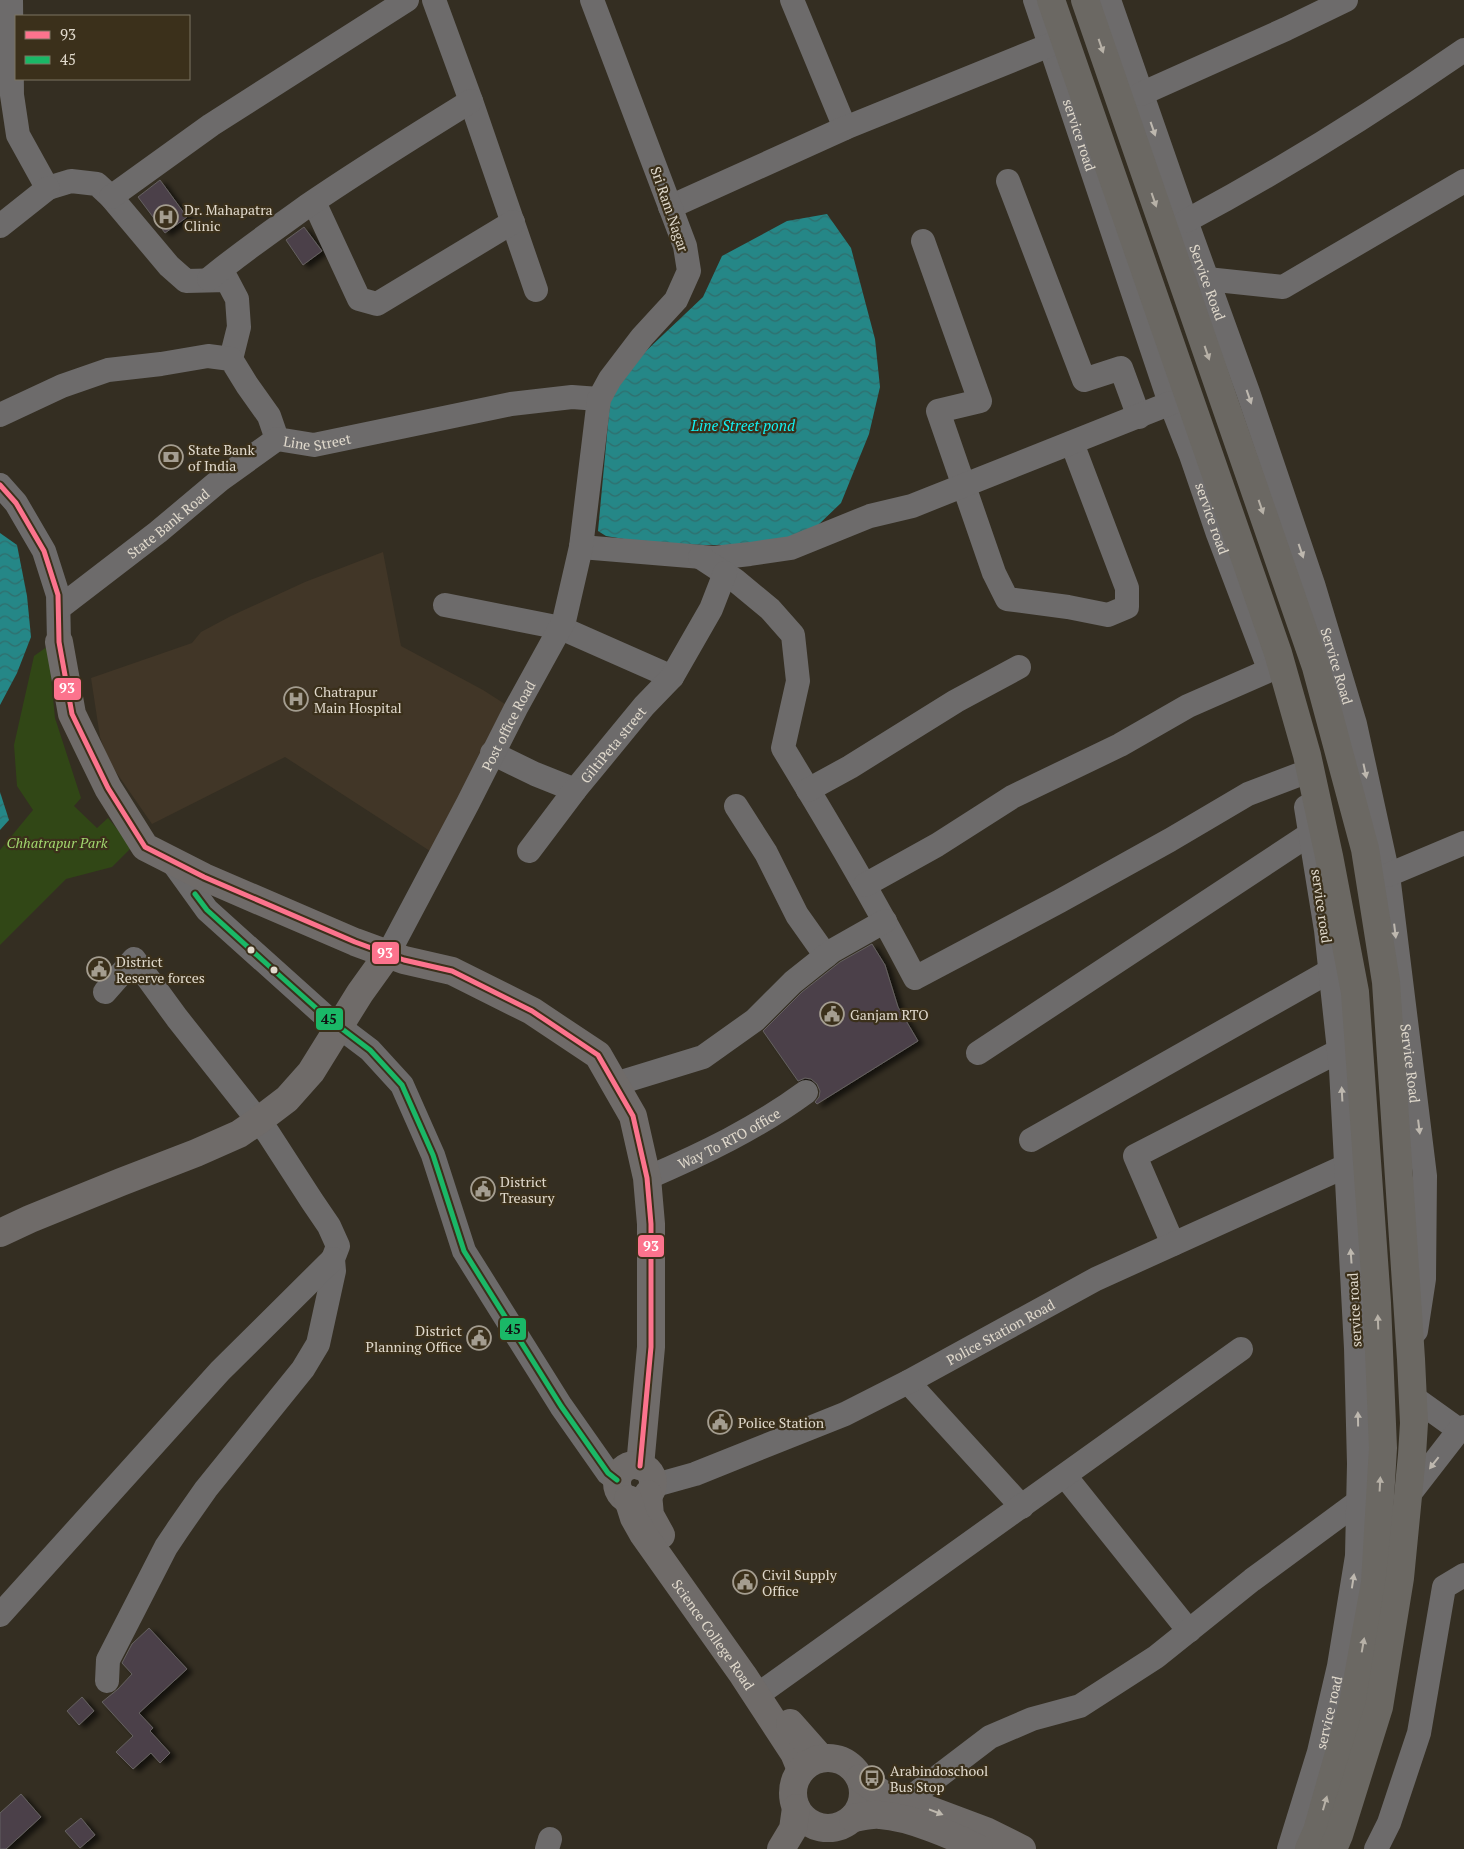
<svg xmlns="http://www.w3.org/2000/svg" width="1464" height="1849" viewBox="0 0 1464 1849" font-family="'PT Serif',serif">
  <defs>
    <pattern id="water-waves" width="16" height="10" patternUnits="userSpaceOnUse" patternTransform="scale(1.25)"><rect width="16" height="10" fill="#258787"/><path d="M0 5q4-4 8 0t8 0" fill="none" stroke="#306e6d"/></pattern>
    <filter id="shadow"><feDropShadow dx="5.5" dy="3" stdDeviation="2.5" flood-color="#0009"/></filter>
  </defs>
  <rect width="100%" height="100%" fill="#342e22"/>
  <path fill="#413627" d="M383,552l18,94 82,44 28,18 -78,145 -148,-96 -133,67 -43,-62 -9,-25 -9,-59 101,-35 9,-11 30,-16 74,-34z"/>
  <path fill="#314716" d="M48,646l7,72 26,80 -7,8 23,22 11,-10 24,29 -20,20 -46,12 -66,66v-95l33,-40 -16,-24 -3,-41 20,-89z"/>
  <g fill="url(#water-waves)">
    <path d="M827,214l24,34 24,91 5,48 -11,47 -28,69 -25,24 -47,18h-63l-58,-2 -42,-7 -8,-5 13,-139 35,-41 57,-54 19,-41 65,-35z"/>
    <path d="M0,533l17,12 10,51 4,41 -14,36 -17,32z"/>
    <path d="M0,792l9,28 -9,10z"/>
  </g>
  <g fill="#4b4149" stroke="#656160" filter="url(#shadow)">
    <path d="M160,180l27,37 -22,16 -27,-36z"/>
    <path d="M304,227l18,24 -19,14 -17,-25z"/>
    <path d="M872,944l13,21 13,42 20,34 -101,63 -2,-2 4,-5 1,-6 -3,-7 -6,-5 -6,-1 -7,3 -35,-50 39,-39 38,-30z"/>
    <path d="M149,1628l38,41 -48,44 14,15 -3,3 20,22 -10,10 -9,-10 -18,16 -17,-17 17,-16 -31,-34 16,-13 14,-15 -10,-11 10,-19z"/>
    <path d="M82,1697l12,14 -15,14 -12,-14z"/>
    <path d="M21,1794l20,23 -35,32h-6v-36z"/>
    <path d="M81,1818l14,17 -15,13 -15,-17z"/>
  </g>
  <g fill="none" stroke-linecap="round" stroke-linejoin="round">
    <g stroke="#6d6b6b" stroke-width="24">
      <path d="M11,0l1,95 6,40 26,47 4,6 23,-7 26,3 14,13 58,69 17,15 41,-1 10,19 2,28 -8,32"/>
      <path d="M434,0l37,101 65,189"/>
      <path d="M792,0l53,128"/>
      <path id="s1" d="M1035,0l132,394 24,61 27,79 50,132"/>
      <path id="s2" d="M1109,0l77,221 62,171 65,192 42,140 33,151 37,301 -1,103 -8,52"/>
      <path d="M1141,94l145,-65 60,-29"/>
      <path d="M1008,181l76,199 37,-12 18,49"/>
      <path d="M111,197l100,-72 196,-125"/>
      <path d="M314,202l45,97 18,5 136,-82"/>
      <path d="M670,207l175,-79 205,-83"/>
      <path d="M1186,221c94,-50 190,-110 278,-171"/>
      <path d="M0,226l48,-38"/>
      <path d="M923,241l57,160 -42,10 56,162 13,26 61,8 40,8 19,-8v-19l-55,-145"/>
      <path d="M209,279c31,-26 65,-49 98,-73 54,-37 109,-71 164,-105"/>
      <path d="M1207,279l76,8 181,-106"/>
      <path id="s3" d="M0,415l62,-29 46,-16 53,-6 47,-8 23,3 16,26 22,31 8,23 37,6 197,-41 61,-7 27,2"/>
      <path d="M0,485l16,18 28,48 14,44 1,47"/>
      <path d="M581,547l133,11 36,-4 41,-6 79,-32 42,-10 259,-103"/>
      <path d="M700,557l35,23 35,29 23,26 5,46 -15,67c46,76 91,151 132,230l145,-77 110,-61 78,-46 50,-19"/>
      <path d="M445,605l116,23 111,49"/>
      <path id="s4" d="M59,608l99,-76 62,-52 57,-41"/>
      <path id="s5" d="M492,753l43,21 40,16 69,-84 28,-29 39,-68 14,-36"/>
      <path d="M808,790l42,-23 106,-66 63,-34"/>
      <path d="M736,806l30,47 31,62 29,41"/>
      <path d="M529,851l46,-61"/>
      <path d="M171,860l36,50 118,106 45,34 32,35 31,70 31,96 97,155 47,67 9,7"/>
      <path d="M1388,875l76,-32"/>
      <path d="M865,885l72,-40 75,-48 108,-52 68,-39 82,-36"/>
      <path id="s6" d="M388,954l80,-151 48,-95 48,-87 17,-74 18,-148 11,-20 32,-42 34,-37 13,-29 -4,-25 -93,-246"/>
      <path d="M105,992l29,-33 43,59 91,115 44,68 17,25 9,20 -5,13 1,12 -16,73 -15,25 -97,120 -28,40 -12,18 -58,113 -1,21"/>
      <path d="M978,1053l332,-219"/>
      <path d="M615,1084l88,-27 52,-37 38,-38 39,-31 53,-30"/>
      <path d="M1031,1140l299,-169"/>
      <path id="s7" d="M647,1178c56,-24 110,-50 159,-86"/>
      <path d="M1173,1244l-38,-88 204,-105"/>
      <path d="M908,1382l114,125"/>
      <path d="M1413,1397l46,33"/>
      <path d="M1065,1476l124,155"/>
      <path id="s8" d="M652,1486l43,-12 150,-60 63,-32 188,-103 250,-113"/>
      <path d="M1408,1496l51,-66 5,-3"/>
      <path d="M0,1615l220,-244 113,-112"/>
      <path d="M756,1696l485,-347"/>
      <path d="M906,1801l84,-64 42,-18 48,-13 76,-49 96,-77 106,-78"/>
      <path d="M547,1849l3,-10"/>
      <path id="s9" d="M1289,1849l30,-97 20,-86 18,-110 2,-92 -3,-116 -15,-279 -15,-139 -20,-123"/>
      <path d="M1376,1849l13,-26 30,-90 25,-146 20,-12"/>
    </g>
    <g stroke="#6f6b69" stroke-width="28">
      <path d="M59,642l13,72 36,74 37,59 59,30 151,65 49,18 48,11 80,40 66,44 35,61 14,62 4,46v123l-11,119"/>
      <path d="M0,1233l30,-14 91,-37 75,-29 43,-19 19,-13 29,-22 24,-27 49,-79 28,-39"/>
      <circle cx="635" cy="1483" r="18"/>
      <path d="M648,1494l2,21 11,20"/>
      <path id="s10" d="M628,1499l6,19 9,16 100,141 51,78 7,17"/>
      <path d="M790,1723l31,35"/>
      <circle cx="828" cy="1793" r="35"/>
      <path d="M860,1778l24,17 22,6 80,30 36,18"/>
      <path d="M853,1818c8,-1 18,-4 27,-3 30,2 72,20 99,34"/>
      <path d="M781,1849l12,-20 3,-21"/>
    </g>
    <g stroke="#6b6863" stroke-width="28">
      <path d="M1051,0l227,653 29,102 22,101 26,136 22,311 6,145 -8,135 -22,121 -36,127 -8,18"/>
      <path d="M1085,0l231,667 49,182 21,133 25,377 3,64 -2,32 -12,123 -21,129 -40,128 -6,14"/>
    </g>
    <g stroke="#3b301b" stroke-width="9">
      <path id="bus-1" d="M0,485l16,18 28,48 14,44 1,47 13,72 36,74 37,59 59,30 151,65 49,18 48,11 80,40 66,44 35,61 14,62 4,46v123l-11,119"/>
    </g>
    <g stroke="#3b301b" stroke-width="9">
      <path id="bus-2" d="M195,894l12,16 62,56 56,50 45,34 32,35 31,70 31,96 97,155 47,67 9,7"/>
    </g>
    <use href="#bus-1" stroke="#fc738d" stroke-width="5"/>
    <use href="#bus-2" stroke="#1ab867" stroke-width="5"/>
  </g>
  <defs><path id="oneway-solid" d="M-6-.8H1V-3.2L6.5 0L1 3.2V.8H-6Z" transform="scale(1.25)"/></defs>
  <g fill="#b7b1a7">
    <use href="#oneway-solid" transform="translate(1101 46) rotate(71)"/>
    <use href="#oneway-solid" transform="translate(1154 200) rotate(71)"/>
    <use href="#oneway-solid" transform="translate(1207 353) rotate(71)"/>
    <use href="#oneway-solid" transform="translate(1261 507) rotate(71)"/>
    <use href="#oneway-solid" transform="translate(1378 1322) rotate(-92)"/>
    <use href="#oneway-solid" transform="translate(1380 1484) rotate(-87)"/>
    <use href="#oneway-solid" transform="translate(1363 1645) rotate(-80)"/>
    <use href="#oneway-solid" transform="translate(1325 1803) rotate(-74)"/>
  </g>
  <g fill="#beb8af">
    <use href="#oneway-solid" transform="translate(1153 129) rotate(71)"/>
    <use href="#oneway-solid" transform="translate(1249 397) rotate(71)"/>
    <use href="#oneway-solid" transform="translate(1301 551) rotate(71)"/>
    <use href="#oneway-solid" transform="translate(1365 771) rotate(78)"/>
    <use href="#oneway-solid" transform="translate(1395 931) rotate(83)"/>
    <use href="#oneway-solid" transform="translate(1342 1094) rotate(-93)"/>
    <use href="#oneway-solid" transform="translate(1419 1127) rotate(83)"/>
    <use href="#oneway-solid" transform="translate(1351 1256) rotate(-94)"/>
    <use href="#oneway-solid" transform="translate(1358 1419) rotate(-91)"/>
    <use href="#oneway-solid" transform="translate(1434 1463) rotate(128)"/>
    <use href="#oneway-solid" transform="translate(1353 1581) rotate(-81)"/>
  </g>
  <use fill="#beb8ae" href="#oneway-solid" transform="translate(936 1812) rotate(21)"/>
  <defs>
    <g id="hospital-ring" transform="scale(1.25)"><circle r="9.5" fill="#3b301b" stroke="#a49d90" stroke-width="1.5"/><path d="M-5-5h3v3.5h4V-5h3V5h-3V1.5h-4V5h-3Z" fill="#a49d90"/></g>
    <g id="bank-ring" transform="scale(1.25)"><circle r="9.5" fill="#3b301b" stroke="#a49d90" stroke-width="1.5"/><path d="M-6-4H6V4H-6ZM0-2.3a2.3 2.3 0 1 0 0 4.6a2.3 2.3 0 1 0 0-4.6Z" fill="#a49d90"/></g>
    <g id="civic-ring" transform="scale(1.25)"><circle r="9.5" fill="#3b301b" stroke="#a49d90" stroke-width="1.5"/><path d="M-.6-6.5H3V-4.5H.6V-3L4-1V1h2V6H-6V1h2V-1L-.6-3ZM-1.2 2.5V6h2.4V2.5Z" fill="#a49d90"/></g>
    <g id="bus-ring" transform="scale(1.25)"><circle r="9.5" fill="#3b301b" stroke="#a49d90" stroke-width="1.5"/><path d="M-5-6H5V4H4V6H2V4H-2V6H-4V4H-5ZM-3.5-4V0h7V-4ZM-3.5 1.2v1.5H-2V1.2ZM2 1.2v1.5H3.5V1.2Z" fill="#a49d90"/></g>
  </defs>
  <g fill-rule="evenodd">
    <use href="#hospital-ring" x="166" y="217"/>
    <use href="#bank-ring" x="171" y="457"/>
    <use href="#hospital-ring" x="296" y="699"/>
    <use href="#civic-ring" x="99" y="969"/>
    <use href="#civic-ring" x="832" y="1014"/>
    <use href="#civic-ring" x="483" y="1189"/>
    <use href="#civic-ring" x="479" y="1338"/>
    <use href="#civic-ring" x="720" y="1422"/>
    <use href="#civic-ring" x="745" y="1582"/>
    <use href="#bus-ring" x="872" y="1778"/>
  </g>
  <g fill="#e0d9cc" stroke="#3b301b" stroke-width="2">
    <circle cx="251" cy="950" r="4.5"/>
    <circle cx="274" cy="970" r="4.5"/>
  </g>
  <g text-anchor="middle" dominant-baseline="central" stroke-width="4.5" stroke-linejoin="round" paint-order="stroke">
    <g font-size="14" fill="#e0d9cc" stroke="#3b301b">
      <text stroke="none"><textPath href="#s1" startOffset="142">service road</textPath></text>
      <text transform="translate(670 209) rotate(71)">Sri Ram Nagar</text>
      <text stroke="none"><textPath href="#s2" startOffset="299">Service Road</textPath></text>
      <text stroke="none"><textPath href="#s3" startOffset="375">Line Street</textPath></text>
      <text stroke="none"><textPath href="#s1" startOffset="548">service road</textPath></text>
      <text stroke="none"><textPath href="#s4" startOffset="138">State Bank Road</textPath></text>
      <text stroke="none"><textPath href="#s2" startOffset="704">Service Road</textPath></text>
      <text stroke="none"><textPath href="#s6" startOffset="258">Post office Road</textPath></text>
      <text stroke="none"><textPath href="#s5" startOffset="150">GiltiPeta street</textPath></text>
      <text transform="translate(1322 906) rotate(82)">service road</text>
      <text stroke="none"><textPath href="#s2" startOffset="1109">Service Road</textPath></text>
      <text stroke="none"><textPath href="#s7" startOffset="91">Way To RTO office</textPath></text>
      <text transform="translate(1354 1310) rotate(-93)">service road</text>
      <text stroke="none"><textPath href="#s8" startOffset="382">Police Station Road</textPath></text>
      <text stroke="none"><textPath href="#s10" startOffset="161">Science College Road</textPath></text>
      <text stroke="none"><textPath href="#s9" startOffset="142">service road</textPath></text>
    </g>
    <g font-size="14" fill="#e0d9cc" stroke="#3b301b" text-anchor="start">
      <text x="184" y="209">Dr. Mahapatra<tspan x="184" dy="16">Clinic</tspan></text>
      <text x="188" y="449">State Bank<tspan x="188" dy="16">of India</tspan></text>
      <text x="314" y="691">Chatrapur<tspan x="314" dy="16">Main Hospital</tspan></text>
      <text x="116" y="961">District<tspan x="116" dy="16">Reserve forces</tspan></text>
      <text x="850" y="1014">Ganjam RTO</text>
      <text x="500" y="1181">District<tspan x="500" dy="16">Treasury</tspan></text>
      <text x="462" y="1330" text-anchor="end">District<tspan x="462" dy="16">Planning Office</tspan></text>
      <text x="738" y="1422">Police Station</text>
      <text x="762" y="1574">Civil Supply<tspan x="762" dy="16">Office</tspan></text>
      <text x="890" y="1770">Arabindoschool<tspan x="890" dy="16">Bus Stop</tspan></text>
    </g>
    <g font-size="14" font-style="italic" fill="#a2d76e" stroke="#3b301b">
      <text x="57" y="842">Chhatrapur Park</text>
    </g>
    <g font-size="15" font-style="italic" fill="#11f1f3" stroke="#3b301b">
      <text x="743" y="425">Line Street pond</text>
    </g>
  </g>
  <g stroke="#3b301b" stroke-width="2">
    <rect x="53" y="677" width="29" height="24" rx="5" fill="#fc738d"/>
    <rect x="371" y="941" width="29" height="24" rx="5" fill="#fc738d"/>
    <rect x="315" y="1007" width="29" height="24" rx="5" fill="#1ab867"/>
    <rect x="637" y="1234" width="28" height="24" rx="5" fill="#fc738d"/>
    <rect x="499" y="1317" width="28" height="24" rx="5" fill="#1ab867"/>
  </g>
  <g font-size="14" text-anchor="middle" font-weight="bold" fill="#fff">
    <text x="67" y="693">93</text>
    <text x="385" y="958">93</text>
    <text x="651" y="1251">93</text>
  </g>
  <g font-size="14" text-anchor="middle" font-weight="bold" fill="#111">
    <text x="329" y="1024">45</text>
    <text x="513" y="1334">45</text>
  </g>
  <rect x="15" y="15" width="175" height="65" fill="#3b301b" stroke="#7d7462"/>
  <rect x="25" y="31" width="25" height="8" fill="#fc738d" stroke="#7d7462"/>
  <text x="60" y="40" font-size="15" fill="#e0d9cc">93</text>
  <rect x="25" y="56" width="25" height="8" fill="#1ab867" stroke="#7d7462"/>
  <text x="60" y="65" font-size="15" fill="#e0d9cc">45</text>
</svg>
